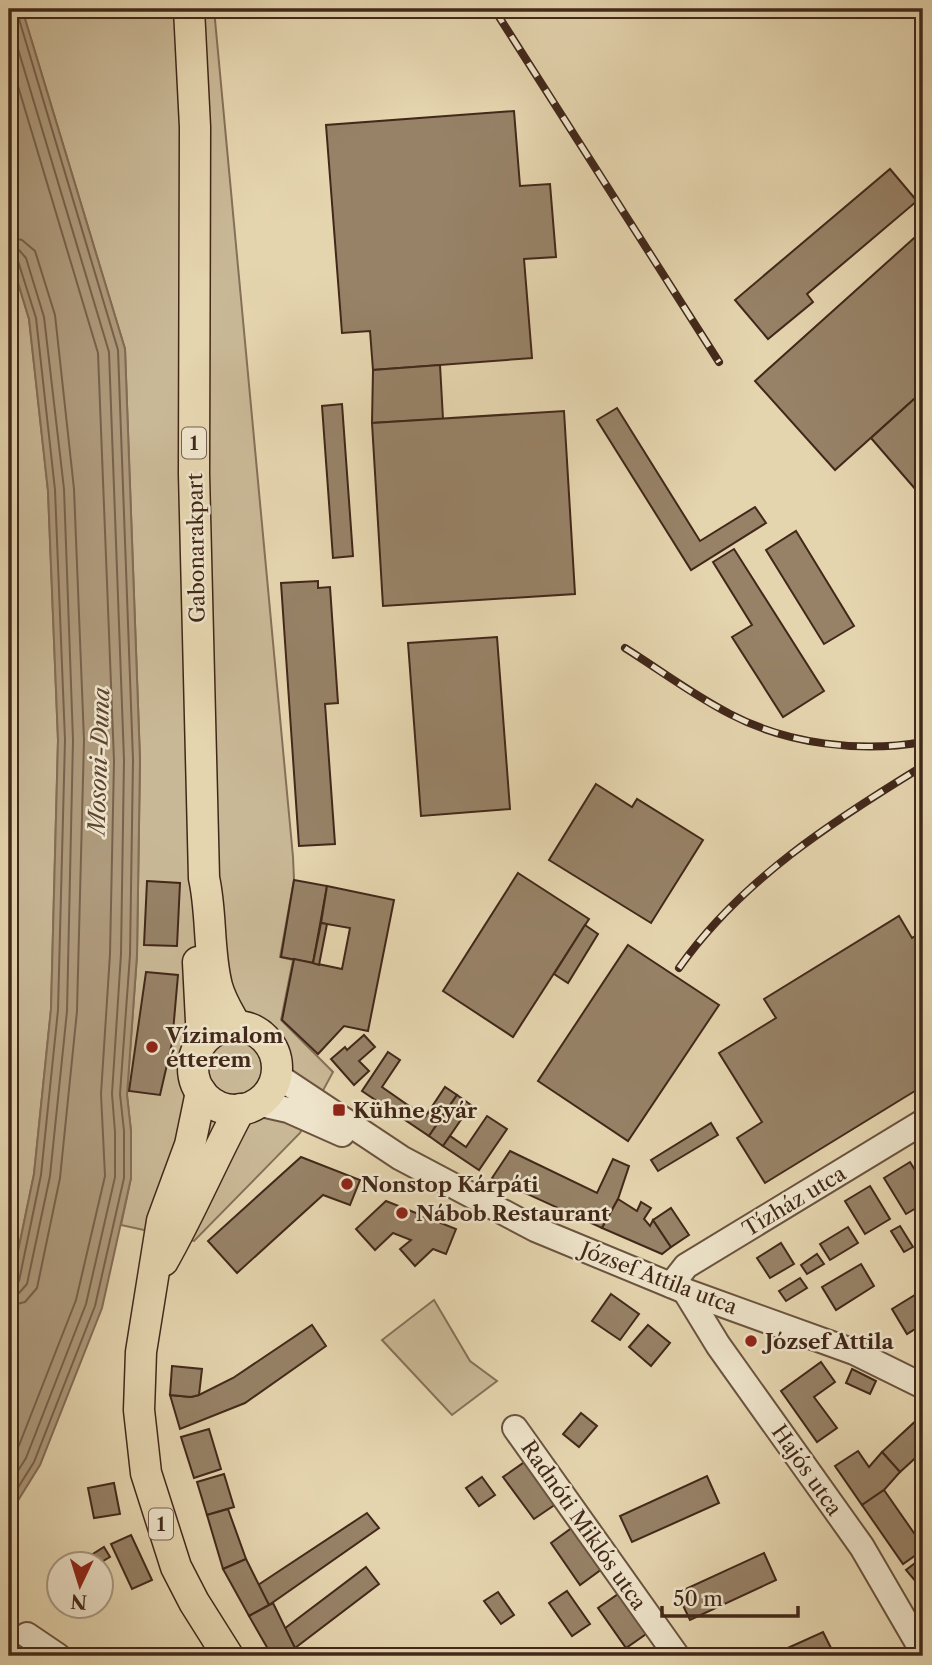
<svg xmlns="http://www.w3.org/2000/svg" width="932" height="1665" viewBox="0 0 932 1665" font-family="'Libre Caslon Text',serif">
  <rect width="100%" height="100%" fill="#e5d5af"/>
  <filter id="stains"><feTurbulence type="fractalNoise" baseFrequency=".00286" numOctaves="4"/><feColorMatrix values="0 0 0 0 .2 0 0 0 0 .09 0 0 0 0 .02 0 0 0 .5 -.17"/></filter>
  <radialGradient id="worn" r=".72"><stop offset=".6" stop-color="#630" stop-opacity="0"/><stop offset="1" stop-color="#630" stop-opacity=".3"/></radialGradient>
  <g fill="#c9b896" stroke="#867058" stroke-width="2">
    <path d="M22,9h192l79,848 1,23 -14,77 13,3 -12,60 52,52 -33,61 -106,108 -73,-16 10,-47v-47l-4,-36 10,-140 3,-195 -15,-411z"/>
    <path d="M9,253l20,66 19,172 10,249 -7,269 -17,165 -25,121z"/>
    <path d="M434,1300l36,61 27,20 -45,34 -70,-75z"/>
  </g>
  <path fill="#ae9a7c" stroke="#836c55" stroke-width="2" d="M9,9h13l103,340 15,411 -3,195 -10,140 4,36v47l-29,130 -62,157 -31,50v-220l25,-121 17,-165 7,-269 -10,-249 -19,-172 -20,-66z"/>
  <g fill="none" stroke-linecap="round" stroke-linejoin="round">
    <g stroke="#78614b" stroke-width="2">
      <path d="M9,19l100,333 15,408 -3,194 -9,140 3,38v45l-29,127 -60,154 -17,27"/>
      <path d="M9,56l89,297 16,408 -4,193 -9,140 4,82 -29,124 -60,153 -7,12"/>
      <path d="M9,237l13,3 13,11 20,64 19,174 10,251 -7,271 -17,167 -23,110 -12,14 -16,4"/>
      <path d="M9,248l10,2 7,8 18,59 20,172 9,251 -6,271 -17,165 -23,108 -8,9 -10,3"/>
      <path d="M9,257h5l4,4 18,57 19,172 10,250 -7,270 -17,165 -22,106 -4,5 -6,1"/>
      <path d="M9,1502l25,-40 61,-156 29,-128v-47l-4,-37 10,-139 3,-195 -15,-410 -102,-341"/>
    </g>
  </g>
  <g fill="#978267" stroke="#42281a" stroke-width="2">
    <path d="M514,111l6,75 30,-2 6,73 -32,2 8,99 -159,12 -3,-39 -28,2 -16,-208z"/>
    <path d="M890,169l27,32 -110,93 6,8 -45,37 -33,-39z"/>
    <path d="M923,230v161l-88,79 -80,-89z"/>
    <path d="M440,365l3,54 -71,4 1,-53z"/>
    <path d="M923,391v107l-52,-60z"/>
    <path d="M342,404l11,152 -20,2 -11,-152z"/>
    <path d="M617,408l83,133 55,-34 11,16 -75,47 -94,-150z"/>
    <path d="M564,411l11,183 -192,12 -11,-183z"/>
    <path d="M796,531l58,95 -30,18 -58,-94z"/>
    <path d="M734,549l90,142 -41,26 -51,-80 20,-12 -39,-63z"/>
    <path d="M318,581v7l12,-1 8,116 -13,1 10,140 -36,2 -18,-263z"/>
    <path d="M497,637l13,172 -89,7 -13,-173z"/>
    <path d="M596,784l36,23 5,-8 66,41 -52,83 -102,-63z"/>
    <path d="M518,873l71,46 -76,118 -70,-46z"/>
    <path d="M294,880l33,6 -14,77 -32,-6z"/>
    <path d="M147,881l33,2 -3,63 -33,-1z"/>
    <path d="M327,886l67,14 -26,131 -24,-5 -26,28 -36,-34 12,-61 48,10 8,-41 -29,-5z"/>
    <path d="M899,916l13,22 11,-6v154l-158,97 -28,-45 25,-16 -43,-69 57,-35 -12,-19z"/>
    <path d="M321,923l6,1 -8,41 -6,-2z"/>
    <path d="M585,925l13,9 -30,49 -14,-9z"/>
    <path d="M628,945l91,60 -91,136 -90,-60z"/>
    <path d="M146,972l32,3 -6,68 -12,52 -31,-4z"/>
    <path d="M364,1035l11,12 -16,14 10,10 -15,14 -23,-26 14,-12 2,3z"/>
    <path d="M388,1052l12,8 -18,27 43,30 20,-30 12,8 -28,41 -67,-45z"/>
    <path d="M457,1095l14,10 -28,41 -14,-10z"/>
    <path d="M487,1116l20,13 -28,41 -36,-24 7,-10 16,11z"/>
    <path d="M711,1123l7,12 -60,36 -7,-11z"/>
    <path d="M510,1151l87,42 16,-34 16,7 -11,33 -16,29 -110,-50z"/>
    <path d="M301,1157l59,23 -10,25 -27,-10 -86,78 -29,-32z"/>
    <path d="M910,1162l13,21v21l-17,10 -22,-36z"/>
    <path d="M870,1186l20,33 -25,15 -20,-33z"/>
    <path d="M618,1199l19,12 4,-9 10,6 -7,11 6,7 3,-6 18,27 -9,7 -60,-26z"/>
    <path d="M386,1201l70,28 -10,25 -13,-5 -18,17 -15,-17 11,-9 -18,-7 -18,17 -19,-21z"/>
    <path d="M671,1208l18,27 -18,12 -18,-27z"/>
    <path d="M900,1226l13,21 -9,5 -13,-21z"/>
    <path d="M848,1227l10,16 -28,17 -10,-16z"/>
    <path d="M781,1243l13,21 -24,14 -13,-20z"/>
    <path d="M817,1254l7,10 -17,10 -6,-9z"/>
    <path d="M861,1264l13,22 -38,24 -14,-23z"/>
    <path d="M800,1278l7,10 -21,13 -7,-10z"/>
    <path d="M923,1290v34l-16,10 -15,-25z"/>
    <path d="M611,1294l28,20 -19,26 -28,-19z"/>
    <path d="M312,1325l14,21 -81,57 -65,26 -10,-34 21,2 8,-2 34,-17z"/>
    <path d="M648,1325l22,18 -19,23 -22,-19z"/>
    <path d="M821,1362l14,20 -21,15 23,31 -20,14 -36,-51z"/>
    <path d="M172,1366l30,3 -3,26 -8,2 -21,-2z"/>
    <path d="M852,1369l24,12 -6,13 -24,-11z"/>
    <path d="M581,1413l16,13 -18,21 -16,-13z"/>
    <path d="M920,1417l3,3v31l-23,21 -18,-20z"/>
    <path d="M209,1429l12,40 -27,9 -13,-41z"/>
    <path d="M858,1451l11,16 13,-15 18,20 -16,18 -22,15 -27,-39z"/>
    <path d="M526,1461l30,43 -22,15 -31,-42z"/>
    <path d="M224,1474l10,33 -27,8 -10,-33z"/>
    <path d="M707,1476l12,27 -87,39 -12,-26z"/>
    <path d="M482,1477l13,18 -16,11 -13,-18z"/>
    <path d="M114,1483l6,31 -26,4 -6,-30z"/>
    <path d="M884,1490l39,56v4l-20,14 -41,-59z"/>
    <path d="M228,1509l18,50 -23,10 -16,-54z"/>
    <path d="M367,1513l12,15 -110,77 -11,-20z"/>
    <path d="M573,1527l29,42 -22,16 -29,-42z"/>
    <path d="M131,1535l21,45 -20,9 -21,-45z"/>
    <path d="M104,1547l6,10 -12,7h-6l-4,-7z"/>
    <path d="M764,1553l12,27 -86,40 -13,-27z"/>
    <path d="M923,1557v31l-1,1 -16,-19z"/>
    <path d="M246,1559l23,46 -20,11 -26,-47z"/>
    <path d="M366,1567l13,17 -84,64 -11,-19z"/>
    <path d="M567,1591l23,33 -18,12 -23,-33z"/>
    <path d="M498,1592l16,23 -13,9 -17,-23z"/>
    <path d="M621,1592l28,40 -23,16 -28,-40z"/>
    <path d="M273,1603l22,45 -17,8h-6l-23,-40z"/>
    <path d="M823,1632l12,24h-65z"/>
    <path d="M23,1644l17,12h-26z"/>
  </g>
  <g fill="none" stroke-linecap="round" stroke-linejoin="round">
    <g stroke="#6b533f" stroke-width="28">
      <g id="minor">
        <path d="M276,1075l125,83 134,71 150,62 169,61 69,34"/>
        <path d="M257,1103l31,7 54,24"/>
        <path d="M671,1285l15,-19 237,-144"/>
        <path d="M685,1291l33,54 144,202 61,105"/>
        <path d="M515,1428l162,228"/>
        <path d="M27,1635l31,21"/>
      </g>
    </g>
    <g stroke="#42281a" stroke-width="33">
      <g id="major">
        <path d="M189,9l6,118 -1,347 10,404c8,36 4,73 13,108 4,15 12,27 19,40"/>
        <path d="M198,962l4,79"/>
        <circle cx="235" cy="1068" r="42"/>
        <path d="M201,1092l-11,53 -28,76 -21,131 -2,58 7,63 30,94 18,35 34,54"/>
        <path d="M163,1261c28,-49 50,-102 77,-152"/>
      </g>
    </g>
    <use href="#minor" stroke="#eee4cb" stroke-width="24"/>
    <use href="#major" stroke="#e5d5af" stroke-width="30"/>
    <g stroke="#42281a" stroke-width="8">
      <g id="rail">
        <path d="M494,9l225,353"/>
        <path d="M625,648c35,22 68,47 105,66 57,30 130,39 193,28"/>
        <path d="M679,968c62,-88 154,-147 244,-202"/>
      </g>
    </g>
    <use href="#rail" stroke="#eee4cb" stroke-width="5" stroke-dasharray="16" stroke-linecap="butt"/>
  </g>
  <g fill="#8f2418" stroke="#eee4cb" stroke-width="2.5">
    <circle cx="152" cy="1047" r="7"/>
    <rect x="332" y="1103" width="14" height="14" rx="3.5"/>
    <circle cx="347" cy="1184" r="7"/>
    <circle cx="402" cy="1213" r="7"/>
    <circle cx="751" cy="1341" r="7"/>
  </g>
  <g text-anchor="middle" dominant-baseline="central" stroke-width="5" stroke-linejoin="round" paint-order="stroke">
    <g fill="#eee4cb" stroke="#76604f" stroke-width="2">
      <rect x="182" y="427.5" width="24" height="31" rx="5"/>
      <rect x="149" y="1508.5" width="24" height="31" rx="5"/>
    </g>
    <g font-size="19" font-weight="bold" fill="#42281a">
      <text x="194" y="443">1</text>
      <text x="161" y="1524">1</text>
    </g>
    <g font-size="21" fill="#42281a" stroke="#eee4cb">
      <text transform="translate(196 548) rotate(-91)">Gabonarakpart</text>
      <text transform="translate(794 1201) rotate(-31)">Tízház utca</text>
      <text transform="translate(659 1278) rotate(21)">József Attila utca</text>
      <text transform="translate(807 1470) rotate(55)">Hajós utca</text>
      <text transform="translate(584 1525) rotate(55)">Radnóti Miklós utca</text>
    </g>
    <g font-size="21" font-weight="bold" fill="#42281a" stroke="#eee4cb" text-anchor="start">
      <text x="166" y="1035">Vízimalom<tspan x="166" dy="24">étterem</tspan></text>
      <text x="353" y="1110">Kühne gyár</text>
      <text x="361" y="1184">Nonstop Kárpáti</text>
      <text x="416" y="1213">Nábob Restaurant</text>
      <text x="765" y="1341">József Attila</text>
    </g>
    <g font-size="23" font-style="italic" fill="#5d4432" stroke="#eee4cb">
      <text transform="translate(99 761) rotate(-88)">Mosoni-Duna</text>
    </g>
  </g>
  <rect width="932" height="1665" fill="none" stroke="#e5d5af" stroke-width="35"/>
  <rect x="10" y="10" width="911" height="1644" fill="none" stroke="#42281a" stroke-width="3.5"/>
  <rect x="18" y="18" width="897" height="1630" fill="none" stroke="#42281a" stroke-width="2"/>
  <g transform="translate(80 1585) rotate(184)"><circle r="33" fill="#eee4cb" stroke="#a99984" stroke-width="2"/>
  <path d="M0-5L12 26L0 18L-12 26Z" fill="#8f2418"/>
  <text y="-10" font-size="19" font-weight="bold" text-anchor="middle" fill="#42281a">N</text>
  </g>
  <path d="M662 1606v10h136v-10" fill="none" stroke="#42281a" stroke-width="3.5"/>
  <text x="673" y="1606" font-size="21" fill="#42281a" stroke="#eee4cb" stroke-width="5" paint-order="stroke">50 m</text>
  <rect width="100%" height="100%" filter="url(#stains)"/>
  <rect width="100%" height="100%" fill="url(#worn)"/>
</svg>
